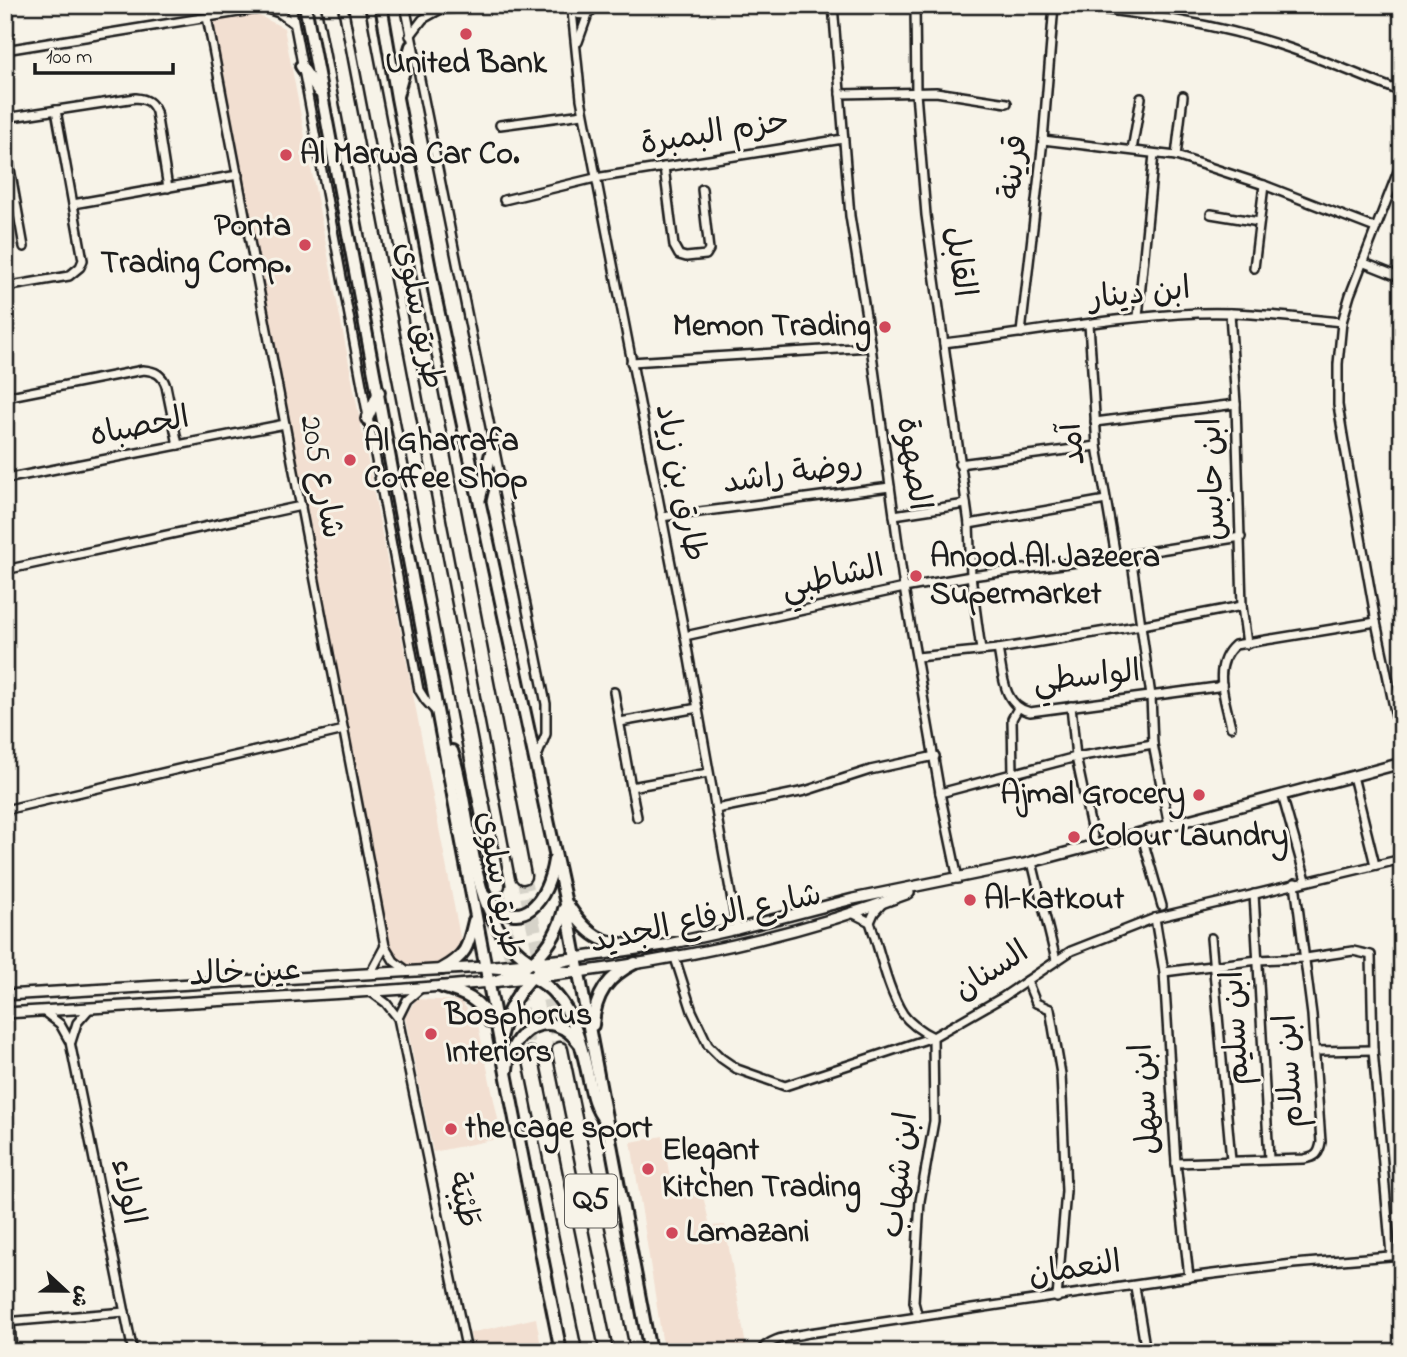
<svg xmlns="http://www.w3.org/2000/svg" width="1407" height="1357" viewBox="0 0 1407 1357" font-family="'Indie Flower','Playpen Sans Arabic',sans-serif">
  <rect width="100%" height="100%" fill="#f7f3e8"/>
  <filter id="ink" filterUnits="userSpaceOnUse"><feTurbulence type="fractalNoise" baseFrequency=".0143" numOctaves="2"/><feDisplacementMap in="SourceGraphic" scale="14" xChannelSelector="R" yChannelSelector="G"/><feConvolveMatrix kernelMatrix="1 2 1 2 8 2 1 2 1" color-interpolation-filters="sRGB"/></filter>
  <g filter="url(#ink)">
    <g fill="#f2dfd1">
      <path d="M258,15l26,13 178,919 -20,18 -32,1 -12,-7 -8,-13 -177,-926z"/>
      <path d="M416,999l44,2 17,19 25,118 -69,14 -28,-135z"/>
      <path d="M663,1136l9,55 29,-4 9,39 15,-1 22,127h-83l-33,-210z"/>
      <path d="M536,1318l6,34h-69l-3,-19z"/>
    </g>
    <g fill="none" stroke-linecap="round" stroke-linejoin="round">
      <g stroke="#d6d3c9" stroke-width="14" stroke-dasharray="14 7" stroke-linecap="butt">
        <path d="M523,876l37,174"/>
        <path d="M497,885l33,170"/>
      </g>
      <g stroke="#1c1c1c" stroke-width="12">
        <g id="minor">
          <path d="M291,5l128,685 7,11 12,13"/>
          <path d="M405,5l141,699v30l-11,28"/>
          <path d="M423,5l19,4 53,-4"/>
          <path d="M569,5c6,13 20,13 26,0"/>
          <path d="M833,5l17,211 21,131 33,241 36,205 18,86"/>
          <path d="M915,5l1,88 10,122 43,309 2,52 10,74"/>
          <path d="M1069,5c74,9 147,18 217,42 39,13 77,30 116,45"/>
          <path d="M264,8l15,5 14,10"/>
          <path d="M572,11l9,88 104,537 52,293"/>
          <path d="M207,17l178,929 9,15 15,11"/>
          <path d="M410,36l13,-17 18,-10"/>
          <path d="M578,42l10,-28"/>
          <path d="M5,50l259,-42 3,-3"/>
          <path d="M840,94l96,-2 71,11"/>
          <path d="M5,118l131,-20c11,1 16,4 20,14l12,76"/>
          <path d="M500,125l83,-11"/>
          <path d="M1043,140l133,16 88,29 111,43"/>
          <path d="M5,141l19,106"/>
          <path d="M1132,150l9,-52"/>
          <path d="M1176,156l7,-60"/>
          <path d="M1402,161l-52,134 -8,27 -4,42v41l7,43 31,174 26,123"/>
          <path d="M664,167l10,79 5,9 7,2 20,-2 3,-5 -7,-61"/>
          <path d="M504,200l91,-22 248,-39"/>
          <path d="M73,204l165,-29"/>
          <path d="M1211,214l48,8"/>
          <path d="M1362,262l40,16"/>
          <path d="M1254,268l10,-83"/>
          <path d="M5,287l64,-11 11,-9 3,-7 -27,-150"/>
          <path d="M1230,313l6,91 6,202 5,38"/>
          <path d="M1138,317l16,-163"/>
          <path d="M1089,324l8,122 19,111"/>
          <path d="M1021,333l22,-193 11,-135"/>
          <path d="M944,343c85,-10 169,-26 254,-30 48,-2 96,5 144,9"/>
          <path d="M631,362l240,-15"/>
          <path d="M5,397l138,-27c12,1 19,4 23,16l12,59"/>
          <path d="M1095,422l141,-18"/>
          <path d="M959,464l138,-18"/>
          <path d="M5,479l280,-55"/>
          <path d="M894,515l72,-11"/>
          <path d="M661,517l229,-30"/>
          <path d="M969,524l137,-24"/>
          <path d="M1131,555l20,141 2,48 16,82"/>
          <path d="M5,570l296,-64"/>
          <path d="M685,636l219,-48 67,-12 145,-19 125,-20"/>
          <path d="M998,649c5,23 4,57 32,63l187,-25 5,-3"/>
          <path d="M917,657l81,-8 144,-24 100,-19"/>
          <path d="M614,692l17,95 77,-14"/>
          <path d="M1071,706l5,51 19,89"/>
          <path d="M620,722l78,-14"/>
          <path d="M1231,727c-6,-28 -20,-61 4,-82l141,-23"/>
          <path d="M1013,774l-1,-55 6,-11"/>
          <path d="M1353,776l22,89"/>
          <path d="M631,787l6,30"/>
          <path d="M940,793l136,-36 77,-13"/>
          <path d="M1282,795l24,85"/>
          <path d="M716,809l89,-18 65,-21 65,-14"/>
          <path d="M5,810l339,-80"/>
          <path d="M1141,833l21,73"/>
          <path d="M1032,862l24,98"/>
          <path d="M1254,894l15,265"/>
          <path d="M883,903l-9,10 -4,9c9,26 18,69 33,92 8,11 18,17 30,23"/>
          <path d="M852,913l18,9"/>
          <path d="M1155,918l9,54 12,191 13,114"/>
          <path d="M1211,938l20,222"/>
          <path d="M675,958l17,53 16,34 13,13 16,11 48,17 148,-49 70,-40 68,-46 84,-33 247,-59"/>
          <path d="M1164,972l94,-12 48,-2 47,-7 18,4 2,95 18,205"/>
          <path d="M370,974l15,-28"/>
          <path d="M1027,981l9,22 14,6 11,65 5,117 -9,107"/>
          <path d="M371,992l15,11 12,15 69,334"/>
          <path d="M43,1011l17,13 10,18 63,310"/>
          <path d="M398,1018l9,-18 14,-12"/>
          <path d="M71,1042l6,-19 13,-15"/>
          <path d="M1315,1051l58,-1"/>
          <path d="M1176,1163l128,-4c12,-2 15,-5 17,-17l-9,-127 -17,-132"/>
          <path d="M1135,1287l11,65"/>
          <path d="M918,1317l-4,-15 6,-101 14,-80 -1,-84"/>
          <path d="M5,1322l120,-10"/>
          <path d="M10,1322l2,30"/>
          <path d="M760,1352c11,-16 32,-15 49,-19l380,-56 104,-13 109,-9"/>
        </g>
      </g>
      <g stroke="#1c1c1c" stroke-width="14">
        <g id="tertiary">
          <path d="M5,995l479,-28 92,-9 88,-13 73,-16 116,-30 171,-35 378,-101"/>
          <path d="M5,1013c97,-5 194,-12 291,-17 207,-12 417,-28 613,-103"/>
        </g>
      </g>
      <g stroke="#1c1c1c" stroke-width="16">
        <g id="secondary">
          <path d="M305,5c85,449 166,899 256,1347"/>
          <path d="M381,5l16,93 39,202 129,599 85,453"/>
          <path d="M301,66l18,26"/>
          <path d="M397,96l14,-50"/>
          <path d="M367,419l12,-27"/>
          <path d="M480,498l13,-53"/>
          <path d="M452,751c23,66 13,184 90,216 12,5 24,5 37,5"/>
          <path d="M486,897c37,40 62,2 68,-37"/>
          <path d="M568,905c25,39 38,38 82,42"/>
          <path d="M484,967c71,1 90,43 103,104 4,18 6,36 18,50"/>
          <path d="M442,969c24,-13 26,-22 32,-48"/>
          <path d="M488,983c39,-9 67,-35 76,-74"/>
          <path d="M442,987c21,6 40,13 48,35"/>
          <path d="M593,1025c2,-30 15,-49 42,-62"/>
          <path d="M500,1038c6,-26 21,-56 44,-70 9,-6 21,-8 32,-10"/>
          <path d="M507,1070c3,-41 44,-65 72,-27"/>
        </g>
      </g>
      <g stroke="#1c1c1c" stroke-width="19">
        <g id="motorway">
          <path d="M329,5l168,880"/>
          <path d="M356,5l167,871"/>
          <path d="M560,1050l62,302"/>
          <path d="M530,1055l61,297"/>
        </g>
      </g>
      <use href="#minor" stroke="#f7f3e8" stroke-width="7"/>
      <use href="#tertiary" stroke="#f7f3e8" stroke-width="9"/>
      <use href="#secondary" stroke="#f7f3e8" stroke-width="10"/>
      <use href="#motorway" stroke="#f7f3e8" stroke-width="14"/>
    </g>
  </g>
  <g fill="#d1495b" stroke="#f7f3e8" stroke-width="2.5">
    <circle cx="466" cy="34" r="7"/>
    <circle cx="286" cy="155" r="7"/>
    <circle cx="305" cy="245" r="7"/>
    <circle cx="885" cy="327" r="7"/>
    <circle cx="350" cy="460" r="7"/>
    <circle cx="916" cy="576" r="7"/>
    <circle cx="1199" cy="795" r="7"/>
    <circle cx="1074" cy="837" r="7"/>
    <circle cx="970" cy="900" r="7"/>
    <circle cx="431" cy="1034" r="7"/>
    <circle cx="451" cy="1129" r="7"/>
    <circle cx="648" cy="1169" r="7"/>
    <circle cx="672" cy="1233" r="7"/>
  </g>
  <g text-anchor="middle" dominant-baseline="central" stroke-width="6" stroke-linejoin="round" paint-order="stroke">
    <rect fill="#f7f3e8" stroke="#5e5c59" stroke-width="2" x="565" y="1174.5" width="52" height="53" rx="5"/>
    <g font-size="30" font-weight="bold" fill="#1c1c1c">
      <text x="591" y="1201">Q5</text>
    </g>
    <g font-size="32" font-weight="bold" fill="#1c1c1c" stroke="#f7f3e8" text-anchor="start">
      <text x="466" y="64" text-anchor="middle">United Bank</text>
      <text x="300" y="155">Al Marwa Car Co.</text>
      <text x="291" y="227" text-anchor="end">Ponta<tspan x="291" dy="37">Trading Comp.</tspan></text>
      <text x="871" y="327" text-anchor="end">Memon Trading</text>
      <text x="364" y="442">Al Gharrafa<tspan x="364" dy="37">Coffee Shop</tspan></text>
      <text x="930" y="558">Anood Al Jazeera<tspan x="930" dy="37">Supermarket</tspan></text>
      <text x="1185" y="795" text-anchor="end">Ajmal Grocery</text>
      <text x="1088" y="837">Colour Laundry</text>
      <text x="984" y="900">Al-Katkout</text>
      <text x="445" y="1016">Bosphorus<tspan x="445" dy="37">Interiors</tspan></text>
      <text x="465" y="1129">the cage sport</text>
      <text x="662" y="1151">Elegant<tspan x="662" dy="37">Kitchen Trading</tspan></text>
      <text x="686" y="1233">Lamazani</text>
    </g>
    <g font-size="32" fill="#1c1c1c" stroke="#f7f3e8">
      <text transform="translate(715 134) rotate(-9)">حزم البمبرة</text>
      <text transform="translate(1015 167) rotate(-84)">قرينة</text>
      <text transform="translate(958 262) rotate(82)">القابل</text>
      <text transform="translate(1140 295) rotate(-6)">ابن دينار</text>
      <text transform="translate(418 316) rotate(79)">طريق سلوى</text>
      <text transform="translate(140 428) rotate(-11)">الحصباه</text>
      <text transform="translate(1074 444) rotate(-96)">آمد</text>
      <text transform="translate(912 464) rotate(82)">الصهوة</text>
      <text transform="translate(793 475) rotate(-8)">روضة راشد</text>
      <text transform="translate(320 477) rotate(79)">شارع 205</text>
      <text transform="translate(1214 479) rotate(-92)">ابن حابس</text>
      <text transform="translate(679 483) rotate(79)">طارق بن زياد</text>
      <text transform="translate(833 579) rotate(-13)">الشاطبي</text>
      <text transform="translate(1087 678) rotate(-6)">الواسطي</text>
      <text transform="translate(498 885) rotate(80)">طريق سلوى</text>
      <text transform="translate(706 920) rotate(-12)">شارع الرفاع الجديد</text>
      <text transform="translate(992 972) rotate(-33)">السنان</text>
      <text transform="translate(245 974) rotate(-3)">عين خالد</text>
      <text transform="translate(1237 1028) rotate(-93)">ابن سليم</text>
      <text transform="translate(1291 1071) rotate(-94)">ابن سلام</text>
      <text transform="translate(1147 1099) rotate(-94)">ابن سهل</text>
      <text transform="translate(901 1175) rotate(-83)">ابن شهاب</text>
      <text transform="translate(126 1192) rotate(79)">الولاء</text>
      <text transform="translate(462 1200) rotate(78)">طَيْبَة</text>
      <text transform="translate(1075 1270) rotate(-8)">النعمان</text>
    </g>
  </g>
  <rect width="1407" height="1357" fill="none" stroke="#f7f3e8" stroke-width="28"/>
  <rect x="14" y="14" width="1379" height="1329" fill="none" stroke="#1c1c1c" stroke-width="2.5" filter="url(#ink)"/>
  <g transform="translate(66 1291) rotate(112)" stroke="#f7f3e8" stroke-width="5" paint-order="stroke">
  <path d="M0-5L12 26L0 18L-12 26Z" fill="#1c1c1c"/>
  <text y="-10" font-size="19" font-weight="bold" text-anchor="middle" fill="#1c1c1c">ش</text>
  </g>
  <path d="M35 63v10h138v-10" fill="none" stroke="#1c1c1c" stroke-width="3.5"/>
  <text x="46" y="63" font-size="21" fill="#1c1c1c" stroke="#f7f3e8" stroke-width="5" paint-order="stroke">100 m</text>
</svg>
